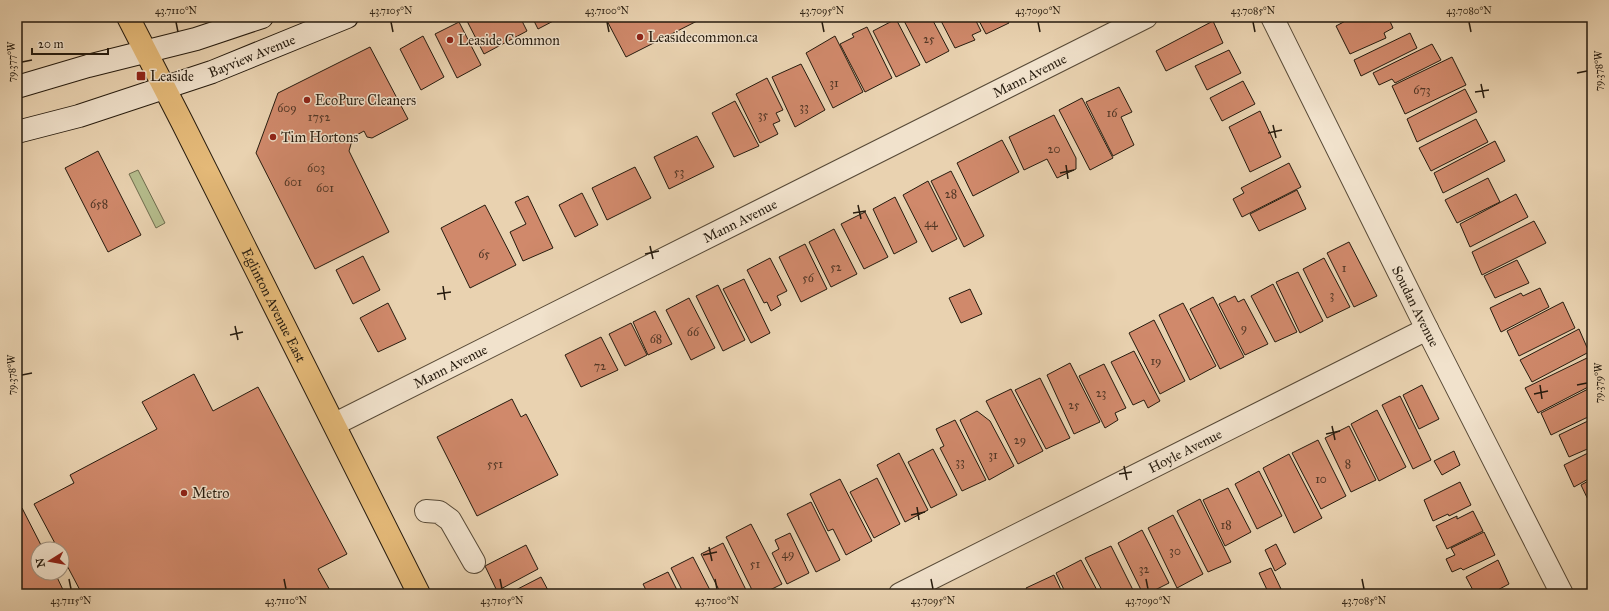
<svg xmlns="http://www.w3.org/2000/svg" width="1609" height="611" viewBox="0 0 1609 611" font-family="'IM FELL Great Primer',serif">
  <rect width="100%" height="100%" fill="#e9d2b0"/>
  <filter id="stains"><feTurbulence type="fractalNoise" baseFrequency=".005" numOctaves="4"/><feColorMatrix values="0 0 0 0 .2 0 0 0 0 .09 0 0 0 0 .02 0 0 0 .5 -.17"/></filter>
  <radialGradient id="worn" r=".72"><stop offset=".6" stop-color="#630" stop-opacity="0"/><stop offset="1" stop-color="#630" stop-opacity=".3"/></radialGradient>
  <path fill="#b5bc8c" stroke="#6e6c4d" d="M138,170l27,53 -9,5 -27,-54z"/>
  <g fill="#d0896b" stroke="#261b0e">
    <path d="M474,17h46l7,14 -43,23 -17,-33z"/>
    <path d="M532,17h29l-23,12z"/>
    <path d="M605,17h100l-79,40z"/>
    <path d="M902,17h29l18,34 -23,12z"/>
    <path d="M939,17h35l7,14 -9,4 3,5 -20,8z"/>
    <path d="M977,17h29l3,6 -23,11z"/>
    <path d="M1353,17h35l5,11 -9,5 2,5 -36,16 -14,-28z"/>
    <path d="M896,19l24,46 -24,12 -23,-46z"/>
    <path d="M1213,21l10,22 -57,28 -10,-20z"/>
    <path d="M459,22l22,43 -24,13 -22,-44z"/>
    <path d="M867,27l25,51 -27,14 -25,-48 14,-7 -2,-3z"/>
    <path d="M1410,33l7,15 -56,28 -7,-16z"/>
    <path d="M423,36l21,41 -23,13 -21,-41z"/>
    <path d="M835,36l28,56 -30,16 -27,-55z"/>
    <path d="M1432,44l9,16 -46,23 -3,-4 -13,6 -6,-12z"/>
    <path d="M370,47l38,72 -36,19 -5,-1 -3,-6 -11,6 -4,14 40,81 -74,37 -59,-116 22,-60z"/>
    <path d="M1229,50l12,23 -34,17 -12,-24z"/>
    <path d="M1452,57l14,28 -61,29 -13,-28z"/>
    <path d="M801,64l24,46 -30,17 -23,-50z"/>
    <path d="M767,78l16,32 -7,3 4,8 -7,3 5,10 -18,9 -24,-49z"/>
    <path d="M1243,81l12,23 -33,17 -12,-23z"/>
    <path d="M1119,87l13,25 -11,5 13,28 -21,11 -27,-54z"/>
    <path d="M1465,89l12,23 -60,30 -10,-23z"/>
    <path d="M1082,98l31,60 -23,12 -31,-60z"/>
    <path d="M735,101l24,45 -25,11 -22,-44z"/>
    <path d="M1260,111l21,46 -31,15 -21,-45z"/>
    <path d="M1054,115l22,43v11l-19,9 -10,-19 -23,11 -15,-33z"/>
    <path d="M1476,119l12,23 -57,29 -12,-23z"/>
    <path d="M697,136l17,31 -45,22 -15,-32z"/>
    <path d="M1002,140l17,32 -46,24 -16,-33z"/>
    <path d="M1495,141l10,20 -62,32 -9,-20z"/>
    <path d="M98,151l43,84 -33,17 -43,-84z"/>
    <path d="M1289,163l12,24 -59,30 -9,-18 11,-6 -3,-5z"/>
    <path d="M635,167l16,31 -44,22 -15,-32z"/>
    <path d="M951,171l33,65 -20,11 -33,-66z"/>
    <path d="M1488,178l12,24 -43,21 -12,-23z"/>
    <path d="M928,181l29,58 -25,13 -29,-57z"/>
    <path d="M1297,190l9,19 -47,22 -9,-17z"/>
    <path d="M582,193l16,32 -23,12 -16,-32z"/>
    <path d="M1516,194l12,23 -58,30 -10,-23z"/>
    <path d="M528,196l25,52 -30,13 -13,-29 16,-8 -11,-22z"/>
    <path d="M895,197l22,45 -23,12 -21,-45z"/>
    <path d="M485,205l31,60 -46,23 -29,-60z"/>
    <path d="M865,212l23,45 -24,12 -23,-45z"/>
    <path d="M1534,221l12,22 -64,32 -10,-23z"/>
    <path d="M834,229l23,45 -26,13 -22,-45z"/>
    <path d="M1349,242l28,54 -23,11 -27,-54z"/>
    <path d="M805,244l22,45 -26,13 -22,-45z"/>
    <path d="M363,256l17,34 -27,14 -17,-34z"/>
    <path d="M770,258l17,33 -10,5 4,9 -10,6 -4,-9 -3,1 -17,-33z"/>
    <path d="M1324,258l26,49 -23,11 -24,-49z"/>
    <path d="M1517,260l12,23 -34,15 -11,-22z"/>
    <path d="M1298,272l25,49 -23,12 -24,-51z"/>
    <path d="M744,279l26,54 -19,10 -28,-54z"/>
    <path d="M1273,284l24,48 -22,10 -24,-46z"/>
    <path d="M718,285l27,55 -22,11 -27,-55z"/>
    <path d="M1540,288l9,19 -48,25 -11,-24 31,-15 2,3z"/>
    <path d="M970,289l12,25 -21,9 -12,-25z"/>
    <path d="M1235,296l3,6 6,-3 24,45 -23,11 -26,-51z"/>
    <path d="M1213,297l31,60 -24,12 -30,-60z"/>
    <path d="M689,298l26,50 -24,12 -25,-50z"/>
    <path d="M1563,302l12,26 -56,28 -12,-25z"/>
    <path d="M388,303l18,36 -28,13 -18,-34z"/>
    <path d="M1183,303l33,63 -26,14 -31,-65z"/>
    <path d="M655,311l17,33 -24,11 -15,-33z"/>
    <path d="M1154,320l31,61 -25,13 -31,-61z"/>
    <path d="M631,323l16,32 -22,11 -16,-32z"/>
    <path d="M1579,329l10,23 -57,30 -12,-22z"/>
    <path d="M601,337l17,33 -37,17 -16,-32z"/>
    <path d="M1134,351l26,50 -12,7 -4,-8 -11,5 -22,-43z"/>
    <path d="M1587,358l5,10v17l-54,28 -13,-25z"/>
    <path d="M1070,363l30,59 -26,12 -27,-59z"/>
    <path d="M1104,364l22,44 -11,5 3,7 -13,8 -26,-52z"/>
    <path d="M194,374l19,37 45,-24 89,167 -29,15 14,25h-250l-20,-38v-7h-4l-24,-45 40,-21 -4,-8 87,-46 -15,-27z"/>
    <path d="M1040,378l30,60 -24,11 -31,-59z"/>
    <path d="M1422,385l17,34 -20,10 -16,-34z"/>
    <path d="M1592,387v28l-41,20 -10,-22z"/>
    <path d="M1011,389l32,62 -25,13 -32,-63z"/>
    <path d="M1400,396l31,64 -18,9 -31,-64z"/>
    <path d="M512,399l9,18 5,-3 32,61 -81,41 -40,-79z"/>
    <path d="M1377,410l29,57 -27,14 -28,-57z"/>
    <path d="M977,411l13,10 24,45 -25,14 -29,-60z"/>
    <path d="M1592,419v28l-23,10 -10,-22z"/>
    <path d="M955,420l31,60 -24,11 -22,-43 4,-2 -8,-17z"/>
    <path d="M1349,426l27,54 -25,12 -26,-54z"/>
    <path d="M1318,440l28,56 -25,13 -29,-56z"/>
    <path d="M933,449l24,46 -26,13 -23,-46z"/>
    <path d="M1454,451l6,14 -18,10 -8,-14z"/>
    <path d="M1592,451v26l-18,10 -10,-22z"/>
    <path d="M899,453l29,57 -23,12 -28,-57z"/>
    <path d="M1289,454l33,64 -28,15 -31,-65z"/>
    <path d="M1259,471l23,45 -25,13 -22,-45z"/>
    <path d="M877,478l23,46 -26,14 -24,-46z"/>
    <path d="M840,479l32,62 -26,14 -13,-26 -5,2 -18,-37z"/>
    <path d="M1592,479v29l-11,-23z"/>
    <path d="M1460,482l11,23 -22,11 -1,-2 -15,7 -9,-21z"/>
    <path d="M1228,488l23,44 -26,14 -22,-46z"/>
    <path d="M1200,499l31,63 -23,10 -31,-61z"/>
    <path d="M811,502l29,58 -24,12 -29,-58z"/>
    <path d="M22,508l21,41h-5v24h17l10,21h-48v-84z"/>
    <path d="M1473,511l10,20 -36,18 -11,-23 21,-10v3z"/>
    <path d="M1173,515l30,59 -26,14 -29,-60z"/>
    <path d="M751,524l31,60 -20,10h-8l-28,-57z"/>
    <path d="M1142,530l27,53 -22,11h-4l-25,-51z"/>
    <path d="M1484,532l11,23 -32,15 -2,-2 -9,4 -6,-13 9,-4 -4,-7z"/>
    <path d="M790,533l19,40 -22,11 -15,-31 7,-4 -4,-9z"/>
    <path d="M723,543l25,51h-27l-20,-40z"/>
    <path d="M1276,544l10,20 -11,7 -10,-21z"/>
    <path d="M526,545l12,24 -41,22 -12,-25z"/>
    <path d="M1111,546l24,48h-31l-19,-36z"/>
    <path d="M693,557l19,37h-28l-13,-26z"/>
    <path d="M1081,560l18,34h-33l-10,-21z"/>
    <path d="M1498,560l11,24 -19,10h-15l-9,-17z"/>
    <path d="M1271,568l10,21 -12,5 -10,-21z"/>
    <path d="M668,572l11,22h-31l-5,-10z"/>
    <path d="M1054,575l9,19h-34l-3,-6z"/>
    <path d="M541,577l9,17h-42z"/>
  </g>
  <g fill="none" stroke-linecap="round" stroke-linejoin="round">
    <g stroke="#574936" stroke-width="24">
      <path id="pedestrian" d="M426,511l13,1 11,8 24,42"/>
    </g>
    <g stroke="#574936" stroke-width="24">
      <g id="minor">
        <path id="s1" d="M1272,17l155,312 135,265"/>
        <path id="s2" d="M335,424l811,-407"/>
        <path id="s3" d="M900,594l527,-265"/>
      </g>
    </g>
    <g stroke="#261b0e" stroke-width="24">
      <g id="secondary">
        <path d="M17,87l71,-21 108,-27 66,-22"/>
        <path id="s4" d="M17,132l62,-16 133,-44 135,-55"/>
      </g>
    </g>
    <g stroke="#261b0e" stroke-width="24">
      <g id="primary">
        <path id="s5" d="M128,17l54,105 237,472"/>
      </g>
    </g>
    <use href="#pedestrian" stroke="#f1e2cc" stroke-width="22"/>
    <use href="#minor" stroke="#f1e2cc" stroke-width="22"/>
    <use href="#secondary" stroke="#f1e2cc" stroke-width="22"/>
    <use href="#primary" stroke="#e4b978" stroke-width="22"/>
  </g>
  <path fill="none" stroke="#261b0e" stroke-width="1.5" d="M176,22l2,10M391,22l2,10M607,22l2,10M822,22l2,10M1038,22l2,10M1253,22l2,10M1469,22l2,10M22,62l10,-2M1577,73l10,-2M1481,84l3,14M1475,92l14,-2M1273,125l3,13M1268,133l14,-3M1066,165l2,14M1060,173l14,-3M858,205l3,14M853,213l13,-2M650,246l3,13M645,254l14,-3M443,286l2,14M437,294l14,-2M235,326l3,14M230,335l13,-3M22,375l10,-2M1540,385l2,14M1577,385l10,-2M1534,394l14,-3M1332,426l3,14M1326,434l14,-3M1124,466l3,14M1119,474l13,-2M917,507l2,13M911,515l14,-3M709,547l3,14M703,555l14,-3M69,579l2,10M284,579l2,10M500,579l2,10M715,579l2,10M931,579l2,10M1146,579l2,10M1362,579l2,10"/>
  <g fill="#8f2418" stroke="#f1e2cc" stroke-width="1.5">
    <circle cx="640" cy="37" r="4"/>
    <circle cx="450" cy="40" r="4"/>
    <rect x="136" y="71" width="10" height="10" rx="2"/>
    <circle cx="307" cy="100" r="4"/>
    <circle cx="273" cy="137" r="4"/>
    <circle cx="184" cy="493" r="4"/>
  </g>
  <g text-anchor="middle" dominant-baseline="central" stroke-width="3" stroke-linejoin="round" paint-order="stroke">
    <g font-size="12" fill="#503625">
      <text x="929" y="39">25</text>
      <text x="834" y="83">31</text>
      <text x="1422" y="90">673</text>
      <text x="804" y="107">33</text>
      <text x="287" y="108">609</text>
      <text x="1112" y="113">16</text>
      <text x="763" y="115">35</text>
      <text x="319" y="117">1752</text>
      <text x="1054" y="149">20</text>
      <text x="316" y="168">603</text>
      <text x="679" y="172">53</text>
      <text x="293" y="182">601</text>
      <text x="325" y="188">601</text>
      <text x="951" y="194">28</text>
      <text x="99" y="204">658</text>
      <text x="931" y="223">44</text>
      <text x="484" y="254">65</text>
      <text x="836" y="267">52</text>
      <text x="1344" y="268">1</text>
      <text x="808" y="278">56</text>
      <text x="1332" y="295">3</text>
      <text x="1244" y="328">9</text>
      <text x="693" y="332">66</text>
      <text x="656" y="339">68</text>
      <text x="1156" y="361">19</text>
      <text x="600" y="366">72</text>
      <text x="1101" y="393">23</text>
      <text x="1074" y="405">25</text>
      <text x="1020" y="440">29</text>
      <text x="993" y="455">31</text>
      <text x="960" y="462">33</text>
      <text x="495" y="464">551</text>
      <text x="1348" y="464">8</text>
      <text x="1321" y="479">10</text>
      <text x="1226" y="525">18</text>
      <text x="1175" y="551">30</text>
      <text x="788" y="554">49</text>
      <text x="755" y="564">51</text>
      <text x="1144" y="569">32</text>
    </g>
    <g font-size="14" fill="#261b0e" stroke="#f1e2cc" text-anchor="start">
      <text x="648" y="37">Leasidecommon.ca</text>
      <text x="458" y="40">Leaside Common</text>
      <text x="150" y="76">Leaside</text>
      <text x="315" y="100">EcoPure Cleaners</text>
      <text x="281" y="137">Tim Hortons</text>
      <text x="192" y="493">Metro</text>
    </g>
    <g font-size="14" fill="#261b0e" stroke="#f1e2cc">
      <text stroke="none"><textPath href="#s4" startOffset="247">Bayview Avenue</textPath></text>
      <text stroke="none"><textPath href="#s2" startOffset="777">Mann Avenue</textPath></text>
      <text stroke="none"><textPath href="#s2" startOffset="453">Mann Avenue</textPath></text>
      <text stroke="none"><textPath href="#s5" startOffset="323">Eglinton Avenue East</textPath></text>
      <text stroke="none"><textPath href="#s1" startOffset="323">Soudan Avenue</textPath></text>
      <text stroke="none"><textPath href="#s2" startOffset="129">Mann Avenue</textPath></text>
      <text stroke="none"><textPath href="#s3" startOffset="319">Hoyle Avenue</textPath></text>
    </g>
  </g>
  <rect width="1609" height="611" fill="none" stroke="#e9d2b0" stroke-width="44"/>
  <g transform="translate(50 561) rotate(259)"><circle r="19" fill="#f1e2cc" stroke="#a09280"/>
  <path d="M0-3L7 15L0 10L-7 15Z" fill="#8f2418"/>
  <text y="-6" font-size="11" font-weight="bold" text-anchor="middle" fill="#261b0e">N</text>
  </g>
  <path d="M32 48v6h76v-6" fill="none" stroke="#261b0e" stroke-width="2"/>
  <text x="38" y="48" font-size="12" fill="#261b0e" stroke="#f1e2cc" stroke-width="3" paint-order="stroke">20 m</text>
  <rect x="22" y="22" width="1565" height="567" fill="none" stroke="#261b0e" stroke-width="1.5"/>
  <g font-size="10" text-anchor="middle" fill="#261b0e">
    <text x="176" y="14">43.7110°N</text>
    <text x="391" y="14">43.7105°N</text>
    <text x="607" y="14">43.7100°N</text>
    <text x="822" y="14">43.7095°N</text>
    <text x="1038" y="14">43.7090°N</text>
    <text x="1253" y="14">43.7085°N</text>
    <text x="1469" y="14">43.7080°N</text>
    <text transform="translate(11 62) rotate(-90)" y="4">79.377°W</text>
    <text transform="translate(1598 71) rotate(-90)" y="4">79.378°W</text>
    <text transform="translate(11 375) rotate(-90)" y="4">79.378°W</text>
    <text transform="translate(1598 383) rotate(-90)" y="4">79.379°W</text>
    <text x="71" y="604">43.7115°N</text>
    <text x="286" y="604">43.7110°N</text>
    <text x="502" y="604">43.7105°N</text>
    <text x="717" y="604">43.7100°N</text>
    <text x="933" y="604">43.7095°N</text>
    <text x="1148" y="604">43.7090°N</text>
    <text x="1364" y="604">43.7085°N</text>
  </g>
  <rect width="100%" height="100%" filter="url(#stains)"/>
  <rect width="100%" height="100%" fill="url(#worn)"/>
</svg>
